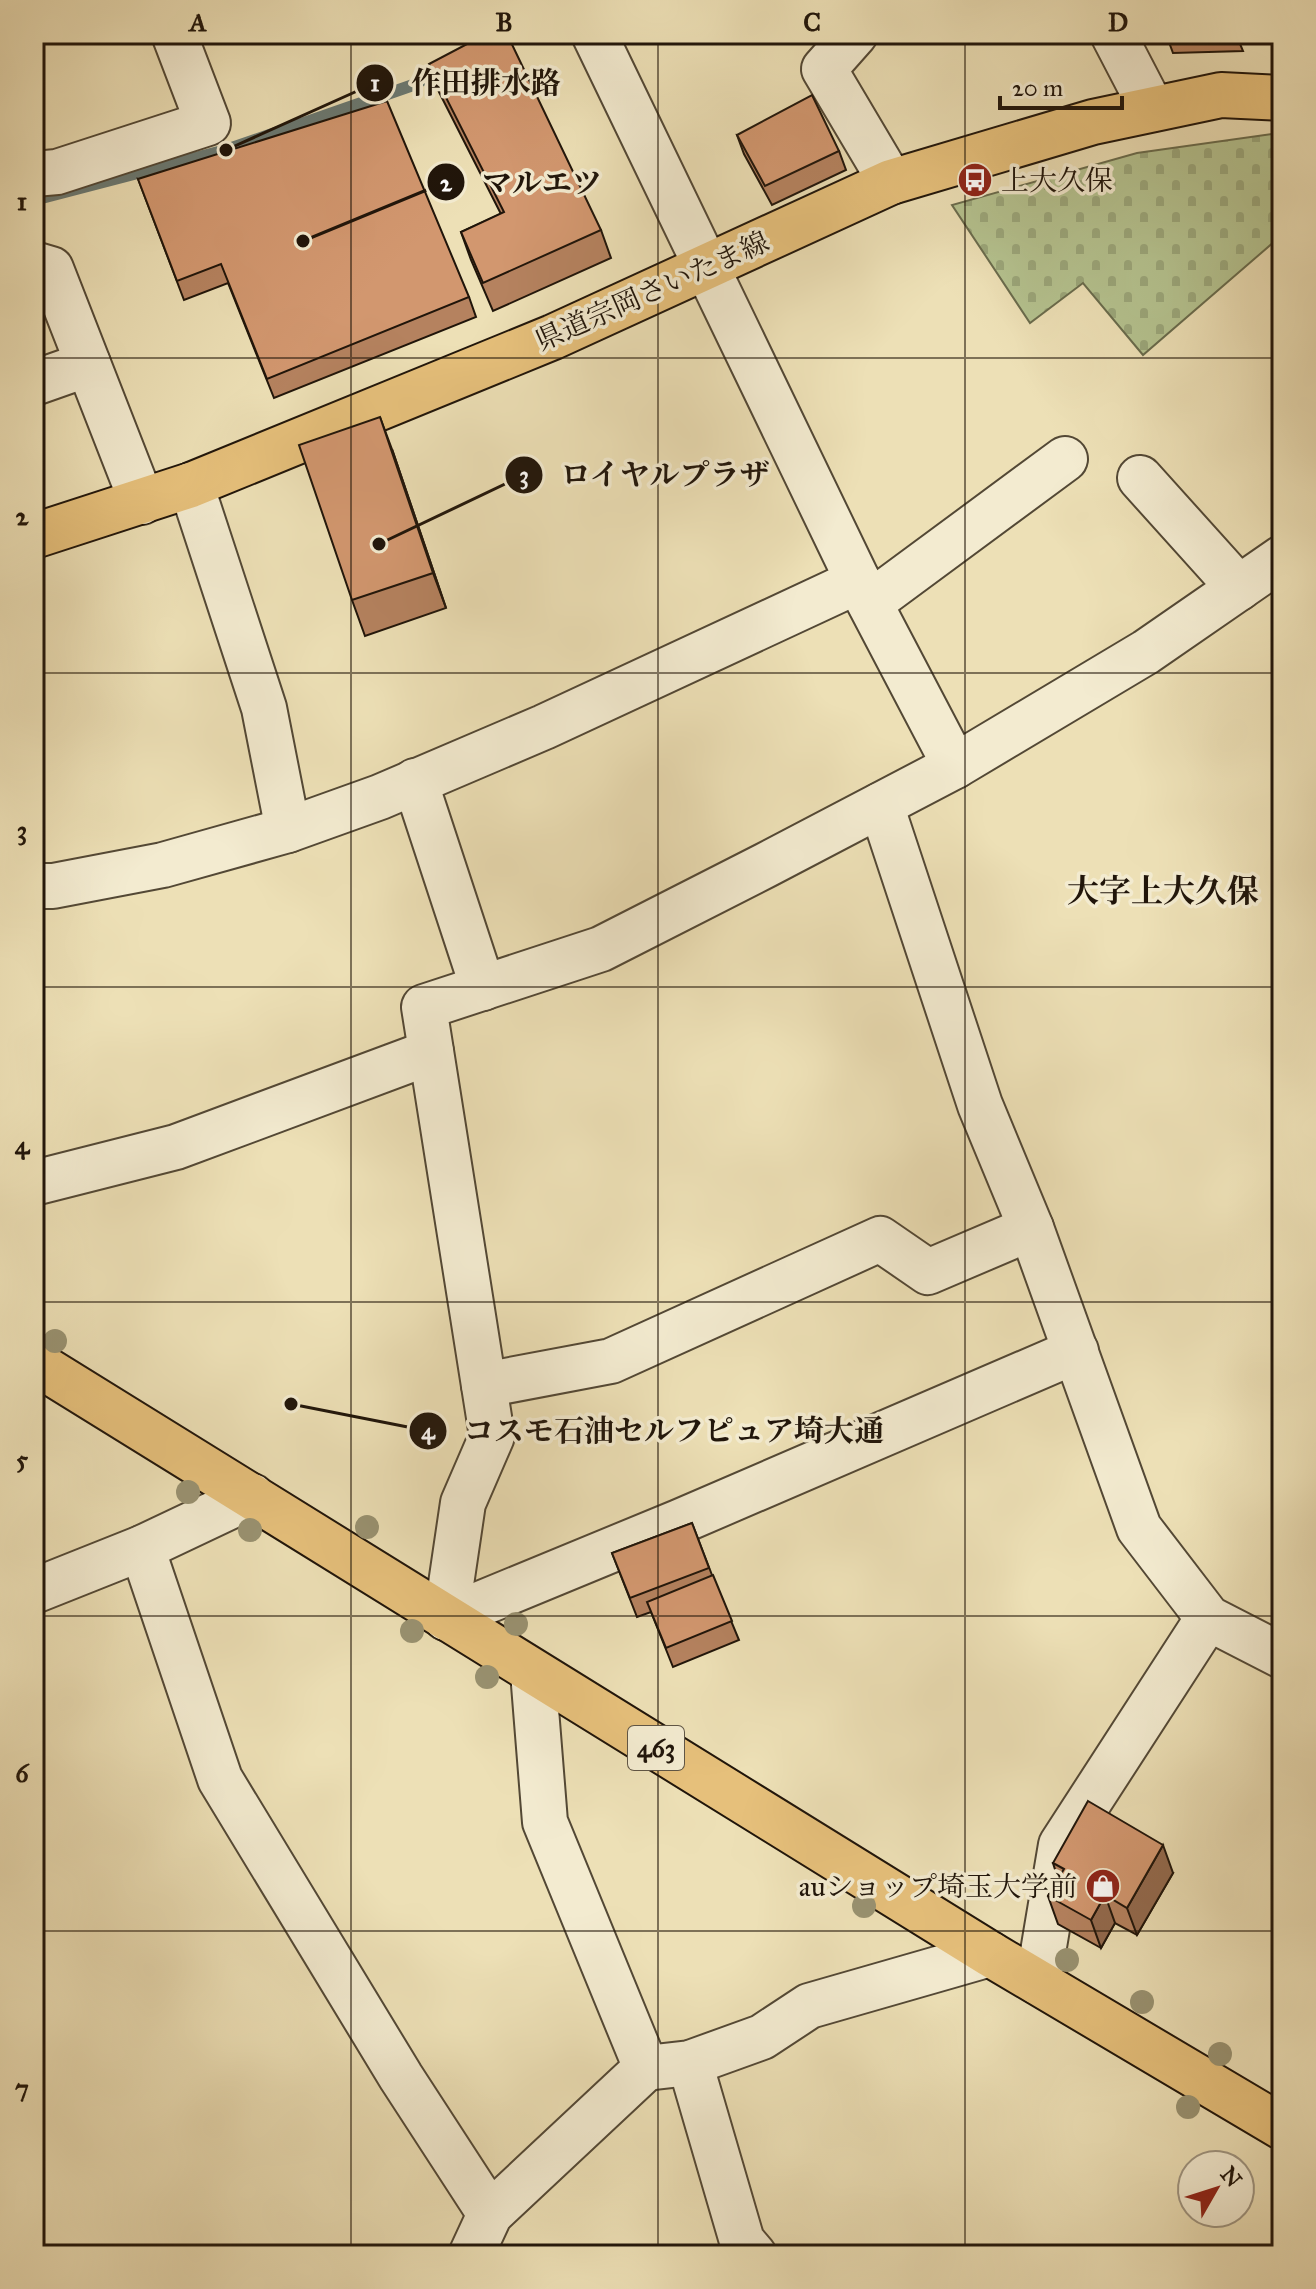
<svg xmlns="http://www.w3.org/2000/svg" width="1316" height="2289" viewBox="0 0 1316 2289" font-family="'IM FELL Great Primer','Noto Serif JP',serif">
  <defs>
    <pattern id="cemetery-stones" width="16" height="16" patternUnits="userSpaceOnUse" patternTransform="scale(2)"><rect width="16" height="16" fill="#b5c390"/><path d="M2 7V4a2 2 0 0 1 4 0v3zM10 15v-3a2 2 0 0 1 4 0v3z" fill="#9ba77b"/></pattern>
  </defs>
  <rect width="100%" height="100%" fill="#ede0b6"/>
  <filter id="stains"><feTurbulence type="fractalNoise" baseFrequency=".0025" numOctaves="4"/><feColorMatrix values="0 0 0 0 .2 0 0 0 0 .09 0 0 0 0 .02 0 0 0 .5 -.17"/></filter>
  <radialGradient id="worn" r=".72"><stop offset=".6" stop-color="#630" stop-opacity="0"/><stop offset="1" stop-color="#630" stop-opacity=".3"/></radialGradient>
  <path fill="url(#cemetery-stones)" stroke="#6a6c4d" stroke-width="2" d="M1272,134l10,17v84l-139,120 -60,-72 -53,40 -78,-118 185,-52z"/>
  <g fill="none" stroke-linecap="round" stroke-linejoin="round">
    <path stroke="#6b7972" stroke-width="12" d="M34,200l192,-50 190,-66 29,-20"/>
    <g stroke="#534835" stroke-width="48">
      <g id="minor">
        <path d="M594,34l264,547 97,185"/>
        <path d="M855,34l-31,35 67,113"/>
        <path d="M1113,34l39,75"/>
        <path d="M34,174l23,-2 151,-49 -34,-89"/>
        <path d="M34,264l17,5 91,233"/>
        <path d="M34,383l54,-19"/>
        <path d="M1140,478l99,110"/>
        <path d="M191,485l73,223 24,122"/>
        <path d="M870,603l195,-144"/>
        <path d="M415,781l68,207"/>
        <path d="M881,805l99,300 51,123 108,300 69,90 74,38"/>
        <path d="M34,886h19l110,-21 125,-35 92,-33 164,-70 314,-146"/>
        <path d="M34,1183l142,-36 255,-95"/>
        <path d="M484,1385l127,-24 269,-122 48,33 103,-44"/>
        <path d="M142,1548l78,231 181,298 89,137"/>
        <path d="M34,1591l108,-43 110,-52"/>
        <path d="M446,1618l17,-115 29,-67 -68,-429 177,-58 165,-84 189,-99 191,-114 136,-94"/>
        <path d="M446,1618l233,-96 397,-171"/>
        <path d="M1038,1982l23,-137 147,-227"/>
        <path d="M690,2063l52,178 12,14"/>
        <path d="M646,2068l44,-5 72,-26 47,-31 181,-52"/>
        <path d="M471,2255l19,-41 156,-146 -101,-246 -12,-150"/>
      </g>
    </g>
    <g stroke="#20150a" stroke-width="48">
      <path id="major" d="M34,536l157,-51 362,-148 338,-155 202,-60 128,-27 61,3"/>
    </g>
    <g stroke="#20150a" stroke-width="48">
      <path id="highway" d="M34,1362l956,592 292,173"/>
    </g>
    <use href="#minor" stroke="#f3ebd0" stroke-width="44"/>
    <use href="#major" stroke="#e6c07b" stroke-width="44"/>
    <use href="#highway" stroke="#e6c07b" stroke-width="44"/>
  </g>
  <g fill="#999271">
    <circle cx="55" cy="1341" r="12"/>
    <circle cx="188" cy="1492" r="12"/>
    <circle cx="367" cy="1527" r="12"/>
    <circle cx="250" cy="1530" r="12"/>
    <circle cx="516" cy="1624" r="12"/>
    <circle cx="412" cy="1631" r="12"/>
    <circle cx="487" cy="1677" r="12"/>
    <circle cx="864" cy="1906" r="12"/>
    <circle cx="1067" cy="1960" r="12"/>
    <circle cx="1142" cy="2002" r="12"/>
    <circle cx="1220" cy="2054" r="12"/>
    <circle cx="1188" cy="2107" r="12"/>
  </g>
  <g fill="#b5825f" stroke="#20150a" stroke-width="2">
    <path d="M1166,34h70l7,17 -70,2z"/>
    <path d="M429,64l172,166 10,28 -118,53 -22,-51 -10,-28 40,-18 -62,-122z"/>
    <path d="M737,135l102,16 7,19 -74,35 -28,-51z"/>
    <path d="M138,179l331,118 7,20 -202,81 -46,-115 -44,17z"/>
    <path d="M393,452l53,156 -81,28 -13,-36z"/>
    <path d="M692,1523l20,52 27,65 -66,27 -22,-55 -14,5 -25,-64z"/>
    <path d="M1053,1863l120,10 -36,62 -22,-12 -14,25 -43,-24 -10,-28 10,-17z"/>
  </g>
  <g fill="#936a4e" stroke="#20150a" stroke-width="2">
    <path d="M380,417l13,35 53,156 -13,-35z"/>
    <path d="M1163,1845l10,28 -36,62 -10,-27z"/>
    <path d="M1105,1895l10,28 -14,25 -10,-28z"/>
  </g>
  <g fill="#d2976f" stroke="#20150a" stroke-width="2">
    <path d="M486,34h21l94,196 -118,53 -22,-51 43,-20 -75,-148z"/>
    <path d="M812,95l27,56 -74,35 -28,-51z"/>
    <path d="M387,101l82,196 -202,82 -46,-115 -44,17 -39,-102z"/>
    <path d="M380,417l53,156 -81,27 -53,-155z"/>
    <path d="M692,1523l17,45 -79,30 -18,-45z"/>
    <path d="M713,1575l19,46 -66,27 -19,-46z"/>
    <path d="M1088,1801l75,44 -36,63 -22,-13 -14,25 -43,-24 16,-27 -11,-6z"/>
  </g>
  <path fill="none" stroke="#20150a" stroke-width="2" stroke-opacity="0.55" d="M351,34v2221M658,34v2221M965,34v2221M34,358h1248M34,673h1248M34,987h1248M34,1302h1248M34,1616h1248M34,1931h1248"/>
  <defs>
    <g id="bus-disc" transform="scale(1.8)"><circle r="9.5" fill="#8f2418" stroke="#f3ebd0"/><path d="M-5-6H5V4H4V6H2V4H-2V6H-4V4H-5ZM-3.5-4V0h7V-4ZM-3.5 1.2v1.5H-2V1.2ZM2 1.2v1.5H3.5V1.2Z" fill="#fff"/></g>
    <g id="shop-disc" transform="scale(1.8)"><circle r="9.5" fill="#8f2418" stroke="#f3ebd0"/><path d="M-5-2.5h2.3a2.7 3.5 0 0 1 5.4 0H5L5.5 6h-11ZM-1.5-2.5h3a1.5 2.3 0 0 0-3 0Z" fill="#fff"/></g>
  </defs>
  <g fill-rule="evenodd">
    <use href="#bus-disc" x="975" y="180"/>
    <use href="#shop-disc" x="1103" y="1886"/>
  </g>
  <g text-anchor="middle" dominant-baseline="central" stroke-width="7" stroke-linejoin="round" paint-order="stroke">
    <rect fill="#f3ebd0" stroke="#5f5545" stroke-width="2" x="628" y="1726" width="56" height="44" rx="6"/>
    <g font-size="26" font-weight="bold" fill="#20150a">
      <text x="656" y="1748">463</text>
    </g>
    <g font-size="28" fill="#20150a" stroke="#f3ebd0" text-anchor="start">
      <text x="1001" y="180">上大久保</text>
      <text x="1077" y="1886" text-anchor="end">auショップ埼玉大学前</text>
    </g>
    <g font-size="28" fill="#20150a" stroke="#f3ebd0">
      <text transform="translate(652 291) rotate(-24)">県道宗岡さいたま線</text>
    </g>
    <g font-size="32" font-weight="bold" fill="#20150a" stroke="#f3ebd0">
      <text x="1163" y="891">大字上大久保</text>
    </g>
  </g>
  <path fill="none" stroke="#20150a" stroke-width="3" d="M226 150L375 83M303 241L446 182M379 544L524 475M291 1404L428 1431"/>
  <g fill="#20150a" stroke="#f3ebd0" stroke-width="3">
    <circle cx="226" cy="150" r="8"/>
    <circle cx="303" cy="241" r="8"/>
    <circle cx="379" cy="544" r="8"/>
    <circle cx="291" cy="1404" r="8"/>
    <circle cx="375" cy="83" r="20"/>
    <circle cx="446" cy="182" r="20"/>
    <circle cx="524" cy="475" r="20"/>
    <circle cx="428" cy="1431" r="20"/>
  </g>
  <g font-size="24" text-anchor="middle" font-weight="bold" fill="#fff">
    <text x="375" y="91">1</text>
    <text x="446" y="191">2</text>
    <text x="524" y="483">3</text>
    <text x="428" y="1439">4</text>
  </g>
  <g font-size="30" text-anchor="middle" font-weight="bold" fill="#20150a" stroke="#f3ebd0" stroke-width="7" stroke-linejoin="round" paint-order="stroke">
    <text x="486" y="93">作田排水路</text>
    <text x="542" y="193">マルエツ</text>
    <text x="665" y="485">ロイヤルプラザ</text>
    <text x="674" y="1441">コスモ石油セルフピュア埼大通</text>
  </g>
  <rect width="1316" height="2289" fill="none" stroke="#ede0b6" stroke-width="88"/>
  <g transform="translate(1216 2189) rotate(51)"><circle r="38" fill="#f3ebd0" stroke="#9f9581" stroke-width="2"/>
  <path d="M0-6L14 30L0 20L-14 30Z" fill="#8f2418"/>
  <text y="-12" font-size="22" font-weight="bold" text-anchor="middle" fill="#20150a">N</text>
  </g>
  <path d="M1000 96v12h122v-12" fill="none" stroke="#20150a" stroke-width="4"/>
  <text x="1012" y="96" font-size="24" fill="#20150a" stroke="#f3ebd0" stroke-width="6" paint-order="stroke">20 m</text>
  <rect x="44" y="44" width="1228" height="2201" fill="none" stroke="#20150a" stroke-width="3"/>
  <g font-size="26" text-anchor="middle" font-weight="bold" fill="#20150a">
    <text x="198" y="31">A</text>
    <text x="504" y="31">B</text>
    <text x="812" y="31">C</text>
    <text x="1118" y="31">D</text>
    <text x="22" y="210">1</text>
    <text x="22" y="525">2</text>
    <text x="22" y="839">3</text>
    <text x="22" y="1154">4</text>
    <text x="22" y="1468">5</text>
    <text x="22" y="1782">6</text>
    <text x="22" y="2097">7</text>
  </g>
  <rect width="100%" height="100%" filter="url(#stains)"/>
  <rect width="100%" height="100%" fill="url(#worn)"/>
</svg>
